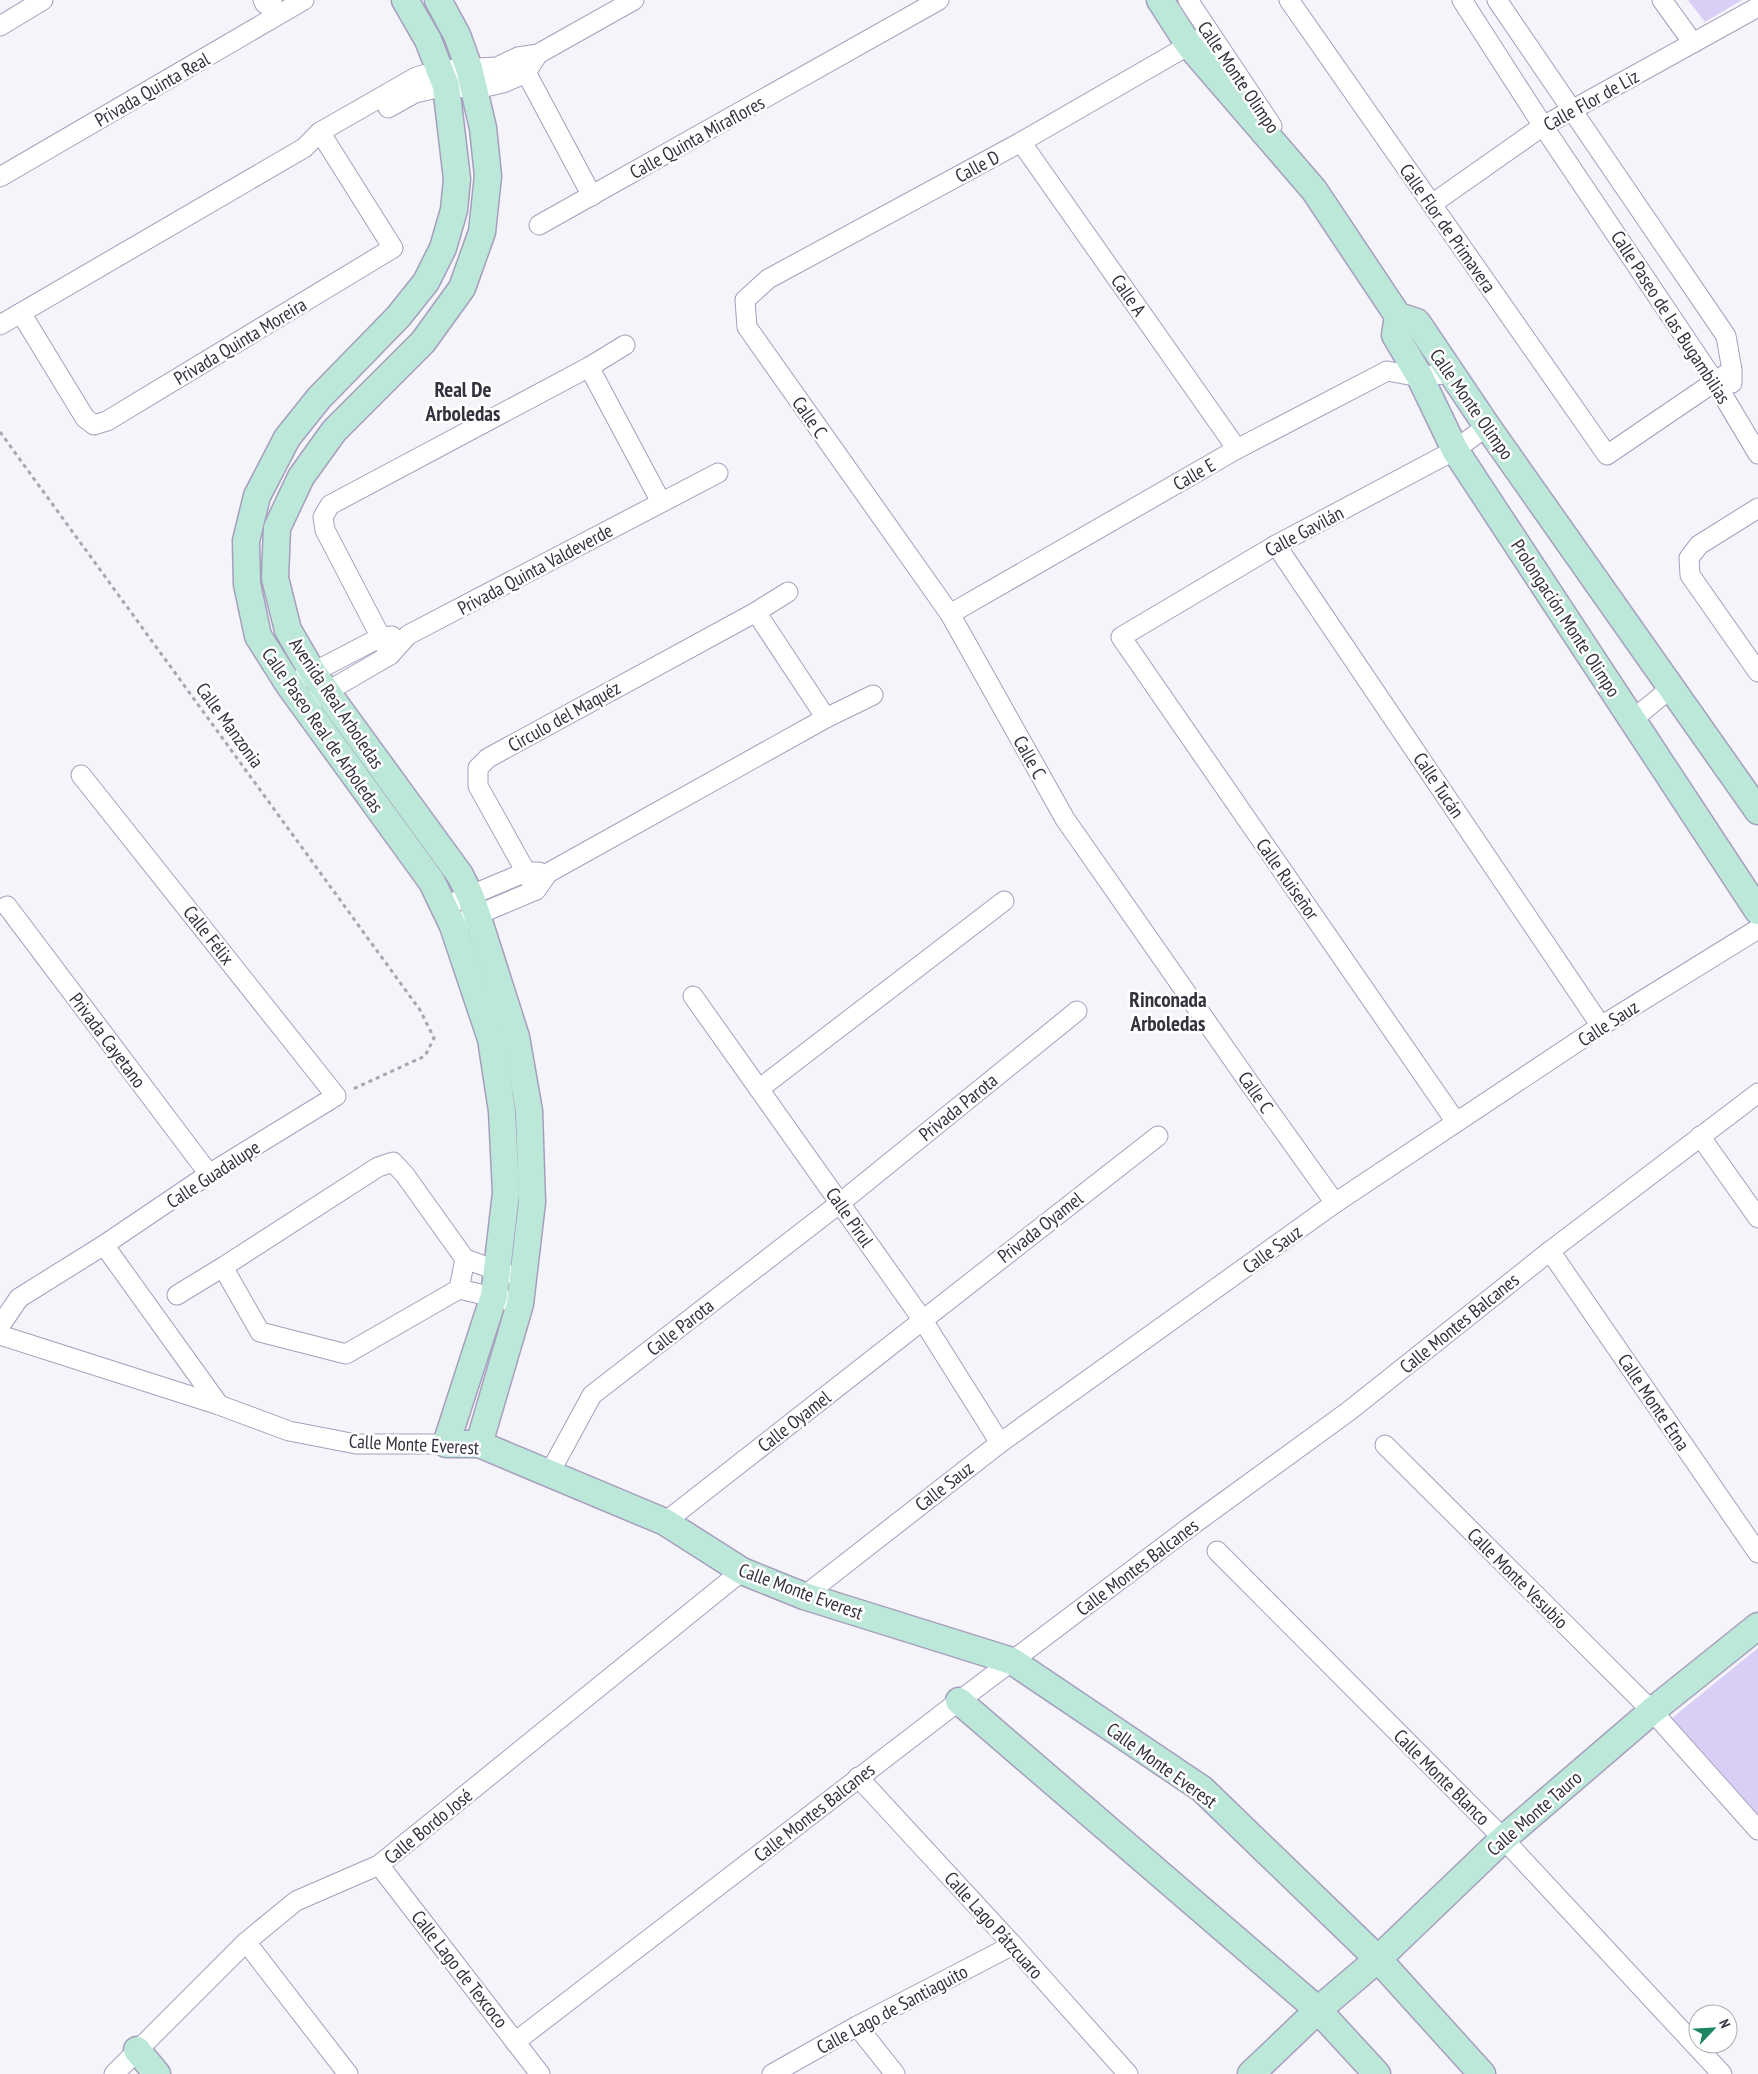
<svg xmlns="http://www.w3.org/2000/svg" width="1758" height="2074" viewBox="0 0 1758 2074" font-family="'PT Sans Narrow',sans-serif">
  <rect width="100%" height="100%" fill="#f5f4fa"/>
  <g fill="#d9cff6">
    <path d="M1688,0h54l-37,22z"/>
    <path d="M1758,1648v166l-86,-96z"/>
  </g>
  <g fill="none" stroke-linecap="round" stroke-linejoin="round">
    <g stroke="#a69ebd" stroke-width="21">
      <g id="street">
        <path d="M263,0l2,4 7,-4"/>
        <path d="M1188,0l84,126"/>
        <path d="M1289,0l318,455 125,-85"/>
        <path d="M1462,0l81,126 172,256 43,72"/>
        <path d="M1497,0l229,336 6,34v13"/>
        <path d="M1662,0l31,43"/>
        <path d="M0,26l43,-26"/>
        <path d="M1210,33l-189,109 -253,137 -23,21 2,27 203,287 115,205 185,265 85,119"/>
        <path d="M521,63l71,133"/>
        <path d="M388,108l27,-15 31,-7 30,3 27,-6 23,-10 12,-19"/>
        <path d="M1021,142l216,307"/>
        <path d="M0,177l304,-177"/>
        <path d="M1432,204l111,-78 215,-119"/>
        <path d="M539,225l400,-225"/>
        <path d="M21,313l64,105 9,7 13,-4 286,-173 -73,-116"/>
        <path d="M0,325l304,-177 16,-16 96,-55 25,-7 56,-3 21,-10 20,-3 96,-54"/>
        <path d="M589,367l72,135"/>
        <path d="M1758,508l-59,37 -10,13 1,17 68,97"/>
        <path d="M1276,545l325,481"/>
        <path d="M756,612l70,106"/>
        <path d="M950,614l287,-165 150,-78 33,6 30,-4"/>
        <path d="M390,655l-65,-125 -2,-13 7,-12 259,-138 36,-22"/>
        <path d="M302,678l79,-41 11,-1"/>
        <path d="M316,698l74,-43 18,-20 310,-162"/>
        <path d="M1632,720l39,-32"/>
        <path d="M536,890l-58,-104v-18l10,-10 268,-146 32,-20"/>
        <path d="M7,906l202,268"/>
        <path d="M445,906l81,-34h13"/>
        <path d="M465,920l71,-30 12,-17 278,-155 47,-23"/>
        <path d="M693,996l229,323 78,124"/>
        <path d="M759,1089l245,-188"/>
        <path d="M1456,1122l-335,-485 155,-92 179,-95 32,-24"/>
        <path d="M1700,1136l58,82"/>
        <path d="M104,1245l115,160"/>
        <path d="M1550,1251l208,302"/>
        <path d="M223,1267l37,65 86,22 113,-65 6,-30"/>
        <path d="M459,1289l47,11"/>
        <path d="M177,1295l46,-28 155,-100 15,-5 12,13 60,84 42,15"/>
        <path d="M0,1326l19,-28 85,-53 105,-71 127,-78 -255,-321"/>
        <path d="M0,1335l219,70 70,26 67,13h90"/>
        <path d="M1385,1445l267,266 106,119"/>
        <path d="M549,1474l43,-79 248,-192 237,-192"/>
        <path d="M665,1522l493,-386"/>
        <path d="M1217,1551l278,279 227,244"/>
        <path d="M804,1596l196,-153 335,-240 266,-177 157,-97"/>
        <path d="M858,1777l155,168 115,129"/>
        <path d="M379,1865l161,209"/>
        <path d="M246,1942l102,132"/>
        <path d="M857,2026l38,48"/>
        <path d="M515,2042l444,-341 236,-178 154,-112 201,-160 208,-158"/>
        <path d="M114,2074l132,-132 50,-41 83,-36 363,-294"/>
        <path d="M772,2074l85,-48 156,-81"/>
      </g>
    </g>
    <g stroke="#a69ebd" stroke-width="29">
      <g id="secondary">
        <path d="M405,0l23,40 18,46 11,93 -3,31 -11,38 -17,34 -28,35 -79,81 -32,40 -30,58 -11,45 1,43 11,52 31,49 143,197 21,44 38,113 11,72 4,82 -12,103 -48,148h33l186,78 77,49 62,25 208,65 190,128 176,170 104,115"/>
        <path d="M438,0l19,35 12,33 14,60 5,48 -6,56 -20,56 -39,54 -89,89 -33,46 -24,51 -2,50 13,52 25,43 147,202 10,20 7,20 39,122 13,74 3,91 -12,102 -41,140"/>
        <path d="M1160,0l29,45 125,145 84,126 19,6 70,104 271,385"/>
        <path d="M1398,316l-3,19 25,42 35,73 303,461"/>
        <path d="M959,1701l359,309 59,64"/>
        <path d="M137,2050l20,24"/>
        <path d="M1251,2074l67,-64 60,-51 125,-120 149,-128 106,-85"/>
      </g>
    </g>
    <path stroke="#a9a6af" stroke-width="3" stroke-dasharray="4 4" stroke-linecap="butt" d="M0,432l420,578 14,28 -9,18 -72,33"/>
    <use href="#street" stroke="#fff" stroke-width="19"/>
    <use href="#secondary" stroke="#bce8d9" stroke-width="26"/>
  </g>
  <g text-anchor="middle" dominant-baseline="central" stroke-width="5" stroke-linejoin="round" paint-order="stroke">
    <g font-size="19" fill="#35313e" stroke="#fff">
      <text transform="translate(1239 77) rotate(56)">Calle Monte Olimpo</text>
      <text transform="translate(152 89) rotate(-30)">Privada Quinta Real</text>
      <text transform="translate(1591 100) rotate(-29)">Calle Flor de Liz</text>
      <text transform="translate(697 137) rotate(-29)">Calle Quinta Miraflores</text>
      <text transform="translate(977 166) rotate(-28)">Calle D</text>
      <text transform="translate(1448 228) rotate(55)">Calle Flor de Primavera</text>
      <text transform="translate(1129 295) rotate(55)">Calle A</text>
      <text transform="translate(1671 317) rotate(57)">Calle Paseo de las Bugambilias</text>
      <text transform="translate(240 341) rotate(-31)">Privada Quinta Moreira</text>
      <text transform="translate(1472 404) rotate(55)">Calle Monte Olimpo</text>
      <text transform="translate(810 417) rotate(55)">Calle C</text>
      <text transform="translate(1194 474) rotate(-30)">Calle E</text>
      <text transform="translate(1304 531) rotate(-28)">Calle Gavilán</text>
      <text transform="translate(535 569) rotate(-28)">Privada Quinta Valdeverde</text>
      <text transform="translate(1566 618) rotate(57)">Prolongación Monte Olimpo</text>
      <text transform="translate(337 703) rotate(56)">Avenida Real Arboledas</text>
      <text transform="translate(564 716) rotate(-29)">Circulo del Maquéz</text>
      <text transform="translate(230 725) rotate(54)">Calle Manzonia</text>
      <text transform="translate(323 730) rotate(55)">Calle Paseo Real de Arboledas</text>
      <text transform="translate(1030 757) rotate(61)">Calle C</text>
      <text transform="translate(1439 785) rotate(56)">Calle Tucán</text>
      <text transform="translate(1288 879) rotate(55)">Calle Ruiseñor</text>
      <text transform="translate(209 935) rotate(52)">Calle Félix</text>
      <text transform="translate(1608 1023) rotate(-33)">Calle Sauz</text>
      <text transform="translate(108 1040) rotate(53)">Privada Cayetano</text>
      <text transform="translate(1256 1092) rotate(55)">Calle C</text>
      <text transform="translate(958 1107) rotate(-39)">Privada Parota</text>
      <text transform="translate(213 1174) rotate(-33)">Calle Guadalupe</text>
      <text transform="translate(850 1217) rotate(55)">Calle Pirul</text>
      <text transform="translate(1040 1227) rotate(-38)">Privada Oyamel</text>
      <text transform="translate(1272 1249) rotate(-36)">Calle Sauz</text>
      <text transform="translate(1459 1323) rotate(-39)">Calle Montes Balcanes</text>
      <text transform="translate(680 1327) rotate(-38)">Calle Parota</text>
      <text transform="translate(1654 1402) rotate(56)">Calle Monte Etna</text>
      <text transform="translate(794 1421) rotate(-38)">Calle Oyamel</text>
      <text transform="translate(414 1444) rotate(3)">Calle Monte Everest</text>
      <text transform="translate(944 1486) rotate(-38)">Calle Sauz</text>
      <text transform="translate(1137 1567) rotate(-37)">Calle Montes Balcanes</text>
      <text transform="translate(1518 1578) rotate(45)">Calle Monte Vesubio</text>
      <text transform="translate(801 1591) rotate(20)">Calle Monte Everest</text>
      <text transform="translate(1162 1765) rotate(36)">Calle Monte Everest</text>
      <text transform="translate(1442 1777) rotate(45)">Calle Monte Blanco</text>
      <text transform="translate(814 1812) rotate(-38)">Calle Montes Balcanes</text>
      <text transform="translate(1534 1813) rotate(-41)">Calle Monte Tauro</text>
      <text transform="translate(428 1826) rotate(-39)">Calle Bordo José</text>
      <text transform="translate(994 1925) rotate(48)">Calle Lago Pátzcuaro</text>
      <text transform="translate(460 1969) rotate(52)">Calle Lago de Texcoco</text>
      <text transform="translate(892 2009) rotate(-28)">Calle Lago de Santiaguito</text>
    </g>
    <g font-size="21" font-weight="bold" fill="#35313e" stroke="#fff">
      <text x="463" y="389">Real De<tspan x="463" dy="24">Arboledas</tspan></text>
      <text x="1168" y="999">Rinconada<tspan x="1168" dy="24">Arboledas</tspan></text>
    </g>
  </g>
  <g transform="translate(1713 2029) rotate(65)"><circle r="24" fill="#ffffff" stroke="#aeadb2"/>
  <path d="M0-4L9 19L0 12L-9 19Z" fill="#1d8560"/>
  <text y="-8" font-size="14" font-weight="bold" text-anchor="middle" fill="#35313e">N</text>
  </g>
</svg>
